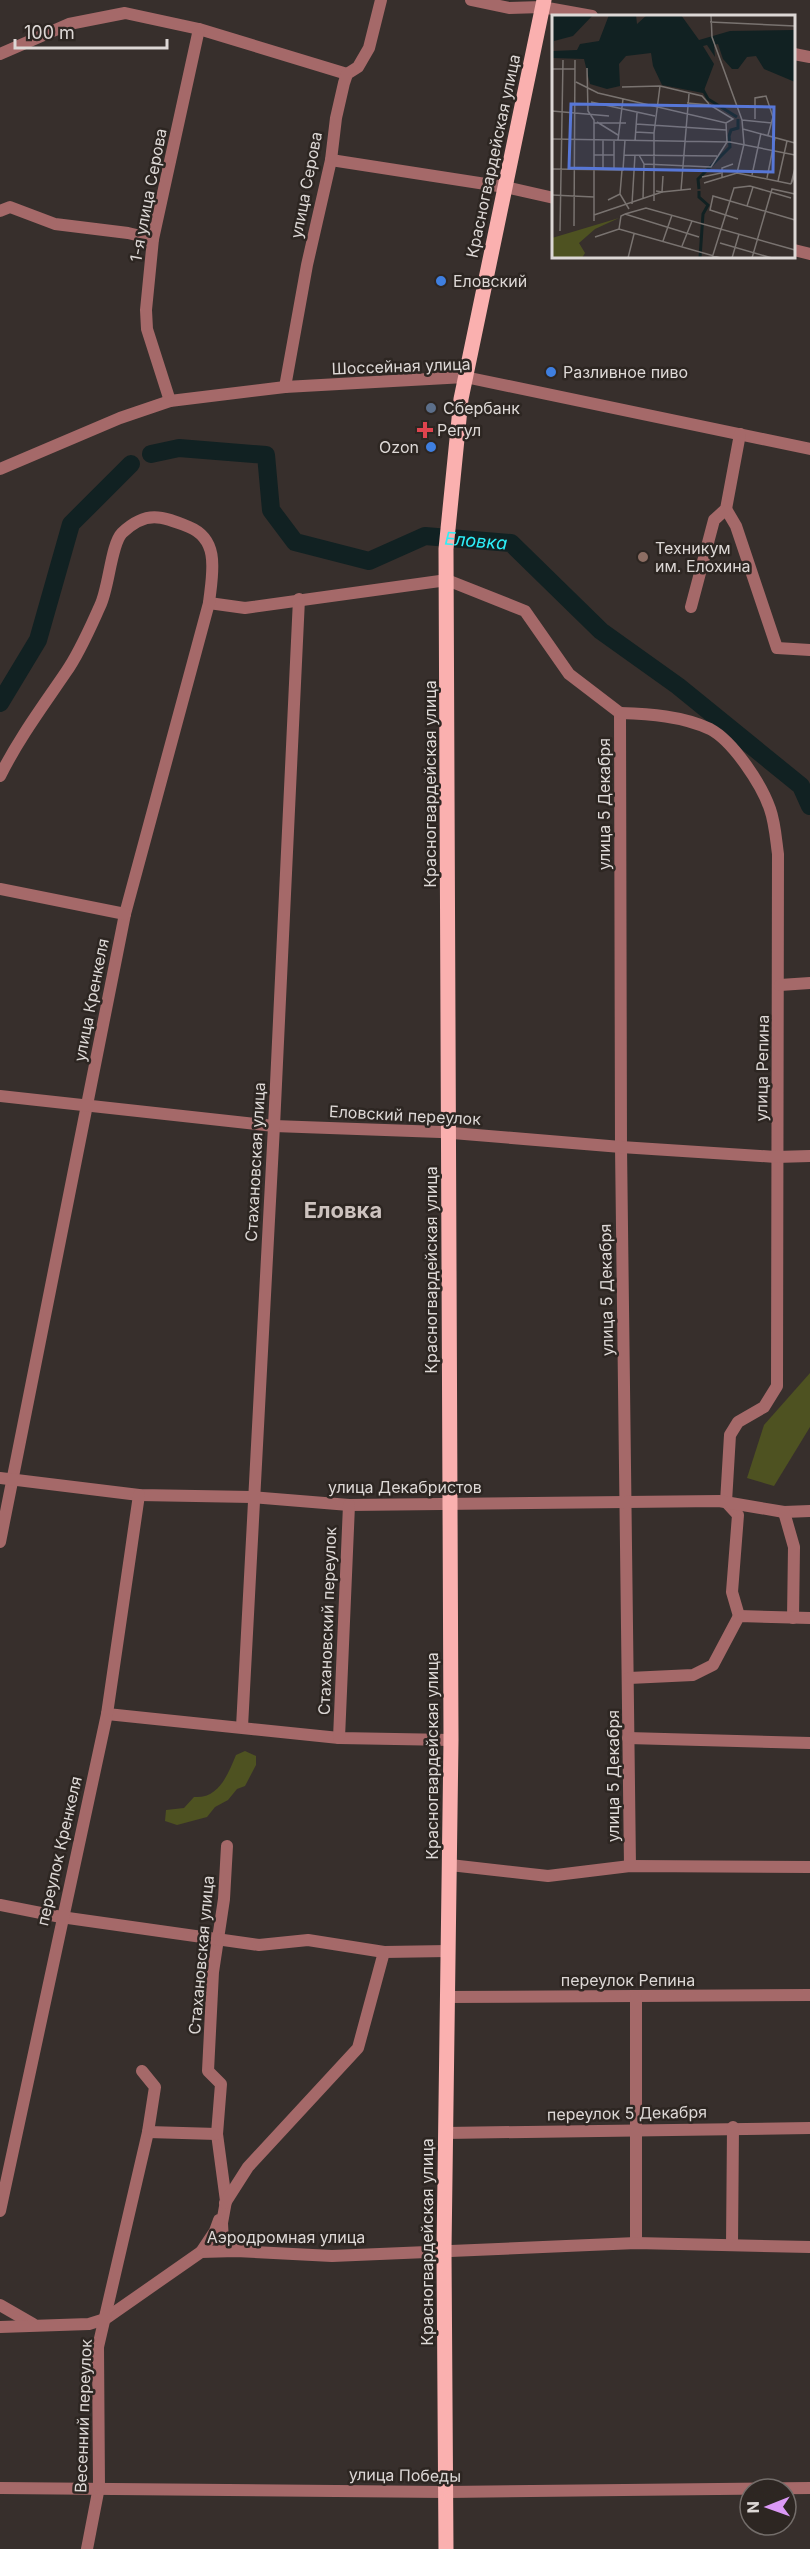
<svg xmlns="http://www.w3.org/2000/svg" width="810" height="2549" viewBox="0 0 810 2549" font-family="Inter,sans-serif">
  <rect width="100%" height="100%" fill="#372f2c"/>
  <g fill="#4e5221">
    <path d="M810,1373v54l-36,59 -27,-8 17,-53z"/>
    <path d="M245,1751l11,5v9l-11,21 -8,3 -9,11 -13,7 -8,10 -30,8 -12,-4 1,-11 18,-2 10,-11c25,2 34,-23 42,-42z"/>
  </g>
  <g fill="none" stroke-linecap="round" stroke-linejoin="round">
    <g stroke="#112122" stroke-width="18">
      <path id="s1" d="M151,454l28,-6 87,7 5,55 24,32 74,19 56,-25 86,7 90,88 77,55 123,100 9,20"/>
      <path d="M0,703l38,-63 33,-116 60,-60"/>
    </g>
    <g stroke="#a56969" stroke-width="12">
      <path d="M471,0l38,8 33,-1 50,9"/>
      <path d="M0,54l69,-30 56,-11 74,16 148,45"/>
      <path d="M794,54l16,3"/>
      <path d="M331,160l174,27 49,11"/>
      <path d="M0,211l10,-4 45,17 73,9 25,6"/>
      <path d="M794,250l16,4"/>
      <path d="M285,387l22,-122 24,-105 5,-42 8,-35 3,-9 11,-7 11,-19 12,-48"/>
      <path d="M170,401l-23,-72 -1,-19 7,-71 46,-210"/>
      <path d="M0,469l120,-51 50,-17 115,-14 180,-10 345,72"/>
      <path d="M726,509l10,17 41,122 33,2"/>
      <path d="M209,603l36,5 202,-28 78,31 44,63 51,39"/>
      <path d="M691,607l23,-87 12,-11 14,-75"/>
      <path d="M620,713l1,434 9,719"/>
      <path d="M620,713c30,1 62,3 90,16 23,12 52,56 60,80 5,14 6,31 8,45l-1,532 -13,21 -26,15 -8,13 -4,67 12,13 -6,77 7,24"/>
      <path d="M0,776c19,-38 43,-70 66,-104 14,-20 24,-44 34,-66 9,-18 11,-62 22,-73 24,-23 40,-17 67,-6 32,13 23,48 20,76l-84,311 -125,628"/>
      <path d="M0,889l125,25"/>
      <path d="M780,985l30,-2"/>
      <path d="M0,1096l274,30 166,6 181,15 155,10 34,-1"/>
      <path d="M0,1478l139,17 113,2 97,8 370,-4 65,11 26,-1"/>
      <path d="M784,1512l10,35 -1,71"/>
      <path d="M629,1678l64,-3 20,-10 26,-49 71,2"/>
      <path d="M107,1714l232,24 112,2"/>
      <path d="M242,1727l32,-601 25,-527"/>
      <path d="M339,1738l10,-233"/>
      <path d="M628,1738l182,5"/>
      <path d="M227,1846l-3,53 -11,73 -5,99 13,13 -4,50 9,67 -4,22 1,19 13,9"/>
      <path d="M450,1865l98,11 82,-10 180,1"/>
      <path d="M0,1905l61,12 198,28 49,-5 76,12 64,-1"/>
      <path d="M446,1997l364,-2"/>
      <path d="M148,2132l69,2"/>
      <path d="M445,2133l365,-5"/>
      <path d="M225,2203l23,-36 110,-119 26,-96"/>
      <path d="M0,2211l107,-497 32,-219"/>
      <path d="M636,2243v-246"/>
      <path d="M732,2245l1,-118"/>
      <path d="M201,2252l14,-21 4,-11"/>
      <path d="M0,2305l33,19"/>
      <path d="M0,2327l89,-3 16,-5 96,-67 35,-1 96,5 304,-13 174,4"/>
      <path d="M0,2488l446,4 364,-4"/>
      <path d="M87,2549l12,-62 -1,-140 50,-215 7,-45 -13,-16"/>
    </g>
    <path stroke="#fab0af" stroke-width="15" d="M446,2549l-2,-299 7,-510 -5,-1191 15,-150 83,-399"/>
  </g>
  <g fill="#3f7fe0" stroke="#2d2622" stroke-width="2">
    <circle cx="441" cy="281" r="6"/>
    <circle cx="551" cy="372" r="6"/>
    <circle cx="431" cy="447" r="6"/>
  </g>
  <circle fill="#5c6f8a" stroke="#2d2622" stroke-width="2" cx="431" cy="408" r="6"/>
  <path fill="#e0444e" stroke="#2d2622" stroke-width="2" d="M422 421h6v6h6v6h-6v6h-6v-6h-6v-6h6z"/>
  <circle fill="#8d6e63" stroke="#2d2622" stroke-width="2" cx="643" cy="557" r="6"/>
  <g text-anchor="middle" dominant-baseline="central" stroke-width="5" stroke-linejoin="round" paint-order="stroke">
    <g font-size="16" fill="#ddd8d6" stroke="#2d2622">
      <text transform="translate(493 156) rotate(-78)">Красногвардейская улица</text>
      <text transform="translate(306 185) rotate(-79)">улица Серова</text>
      <text transform="translate(148 195) rotate(-79)">1-я улица Серова</text>
      <text transform="translate(401 366) rotate(-2)">Шоссейная улица</text>
      <text transform="translate(430 784) rotate(-90)">Красногвардейская улица</text>
      <text transform="translate(604 804) rotate(-90)">улица 5 Декабря</text>
      <text transform="translate(91 1000) rotate(-79)">улица Кренкеля</text>
      <text transform="translate(762 1068) rotate(-89)">улица Репина</text>
      <text transform="translate(405 1115) rotate(3)">Еловский переулок</text>
      <text transform="translate(255 1162) rotate(-87)">Стахановская улица</text>
      <text transform="translate(431 1270) rotate(-90)">Красногвардейская улица</text>
      <text transform="translate(606 1290) rotate(-91)">улица 5 Декабря</text>
      <text x="405" y="1487">улица Декабристов</text>
      <text transform="translate(327 1621) rotate(-88)">Стахановский переулок</text>
      <text transform="translate(432 1756) rotate(-90)">Красногвардейская улица</text>
      <text transform="translate(613 1776) rotate(-90)">улица 5 Декабря</text>
      <text transform="translate(59 1851) rotate(-77)">переулок Кренкеля</text>
      <text transform="translate(201 1955) rotate(-85)">Стахановская улица</text>
      <text x="628" y="1980">переулок Репина</text>
      <text transform="translate(627 2113) rotate(-1)">переулок 5 Декабря</text>
      <text x="286" y="2237">Аэродромная улица</text>
      <text transform="translate(427 2242) rotate(-90)">Красногвардейская улица</text>
      <text transform="translate(83 2416) rotate(-88)">Весенний переулок</text>
      <text transform="translate(405 2475) rotate(1)">улица Победы</text>
    </g>
    <g font-size="16" fill="#ddd8d6" stroke="#2d2622" text-anchor="start">
      <text x="453" y="281">Еловский</text>
      <text x="563" y="372">Разливное пиво</text>
      <text x="443" y="408">Сбербанк</text>
      <text x="437" y="430">Регул</text>
      <text x="419" y="447" text-anchor="end">Ozon</text>
      <text x="655" y="548">Техникум<tspan x="655" dy="18">им. Елохина</tspan></text>
    </g>
    <g font-size="18" font-style="italic" fill="#2deff8" stroke="#2d2622">
      <text stroke="none"><textPath href="#s1" startOffset="400">Еловка</textPath></text>
    </g>
    <g font-size="22" font-weight="bold" fill="#cdc3bf" stroke="#2d2622">
      <text x="343" y="1210">Еловка</text>
    </g>
  </g>
  <g transform="translate(552 15)">
    <rect width="243" height="243" fill="#372f2c"/>
    <path d="M67,203l-24,11 -16,14 6,10 -3,5h-30v-20z" fill="#4e5221"/>
    <path d="M0,0h41l-20,21 -19,5 -1,10 24,-1 3,-6 19,-3 10,-26h27l1,9 10,-9h34l18,25 31,-9 65,-1v52l-31,-13 -8,-13 -9,1 -9,12h-6l-9,-10 -5,-15 -4,1 1,12 -8,-12 -4,1 11,18 -11,29 -41,-8 -9,-19 -2,-13 -25,3 -7,8 1,22 -13,3 -17,-5 -6,-25 -32,-1z" fill="#112122"/>
    <path fill="none" stroke="#112122" stroke-width="3" d="M150,73l6,11 29,18M147,174l-1,-10 32,-32 -1,-11 2,-6 7,-2v-9M147,176v6l9,8 -5,9 -3,44"/>
    <path fill="none" stroke="#797370" stroke-width="1.5" d="M159,0l1,22 30,83 2,24 -7,29M158,7l85,4M35,53l1,43 6,9v101M0,54h23M24,67l22,11 128,30 7,-4 -23,-14 -23,-2M70,72l38,-1 42,10 7,8M39,87l64,14M0,96l57,5M203,104v-21l11,-2 7,21 -5,18M190,105l30,3M45,107l21,13M42,108h32M84,109l90,6M191,114l52,14M83,117l19,1M0,124l178,3 65,13M66,125l5,-41M83,126l2,-28M42,140h20M72,140l93,1M87,140l5,9 -1,35M92,149l67,3 16,-25 -1,-19M243,153l-4,16 4,-9M0,154l71,1 2,-30M51,155v-30M62,155v-30M200,160l9,-42M150,162l19,-4M170,163v-10l11,-4M215,163l8,-40M226,166l9,-40M152,168l33,-10 54,11M129,175l8,-96M104,176l6,1 1,-16M68,179l2,-24M0,180l42,2M56,185l12,-6 9,15M102,186v-68l6,-47M80,189l3,-49M195,191l6,-19M73,199l21,-6 149,42M42,200l68,-23 29,-3M186,204l-28,-9 3,-14 82,24M22,211l1,-166M67,214l2,-13 4,-2 74,23M8,216l3,-171M43,222l24,-8 102,29M111,226l9,-26M168,228l52,15M130,231l10,-25M76,243l6,-24M160,243l22,-70 16,-2 41,12M180,243l7,-24M200,243l20,-69 23,5"/>
    <path fill="#5777d7" fill-opacity="0.15" stroke="#5777d7" stroke-width="3" d="M19,89l203,3 -1,65 -204,-4z"/>
    <rect width="243" height="243" fill="none" stroke="#ddd8d6" stroke-width="3"/>
  </g>
  <g transform="translate(768 2507) rotate(269)"><circle r="28" fill="#2d2622" stroke="#736d6a" stroke-width="1.5"/>
  <path d="M0-4.5L10 22L0 15L-10 22Z" fill="#db99f6"/>
  <text y="-9" font-size="16" font-weight="bold" text-anchor="middle" fill="#ddd8d6">N</text>
  </g>
  <path d="M15 39v9h152v-9" fill="none" stroke="#ddd8d6" stroke-width="3"/>
  <text x="24" y="39" font-size="18" fill="#ddd8d6" stroke="#2d2622" stroke-width="4.5" paint-order="stroke">100 m</text>
</svg>
